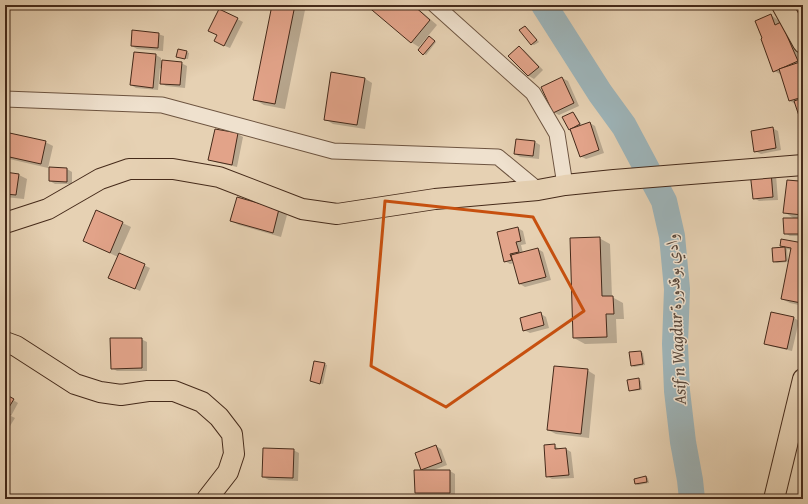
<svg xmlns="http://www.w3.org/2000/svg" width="808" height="504" viewBox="0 0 808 504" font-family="'Gentium Book Plus',Amiri,serif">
  <rect width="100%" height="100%" fill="#e6d1b3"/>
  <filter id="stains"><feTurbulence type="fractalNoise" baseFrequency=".005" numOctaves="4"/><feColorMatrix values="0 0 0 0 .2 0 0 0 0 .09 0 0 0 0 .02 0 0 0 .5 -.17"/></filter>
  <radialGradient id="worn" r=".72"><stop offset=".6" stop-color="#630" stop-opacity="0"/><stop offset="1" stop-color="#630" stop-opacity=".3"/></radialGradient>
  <g fill="#0003" fill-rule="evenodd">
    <path d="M273,5h33l-21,104 -21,-4 -10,-6z"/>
    <path d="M368,5h46l23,20 -18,22 -8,-5z"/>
    <path d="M220,10l23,12 -13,26 -10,-4 -2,-9z"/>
    <path d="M771,15l18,13 14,31v66l-8,-21 -5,-3 -8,-26 -8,-4z"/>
    <path d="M525,27l14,15 -5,3 -2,-1z"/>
    <path d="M158,34l6,2 -1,15 -26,-2 -5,-3z"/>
    <path d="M432,39l4,3 -10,13 -2,-1z"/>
    <path d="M519,47l5,3 19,20 -9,9 -5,-3 -19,-20z"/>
    <path d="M187,52l2,1 -1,6 -11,-2z"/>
    <path d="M134,53l22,2 5,3v3l20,2 6,3 -2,22 -19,-2 -5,-3 1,-14 -2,-1 -2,22 -22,-2 -5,-3z"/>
    <path d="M364,78l8,5 -7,46 -32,-5 -8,-5z"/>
    <path d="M562,78l6,3 11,25 -20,9 -6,-3z"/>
    <path d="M573,113l2,1 7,12 8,-3 5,3 9,27 -18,6 -6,-3 -8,-26z"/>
    <path d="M772,128l6,3 3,19 -20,4 -6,-3z"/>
    <path d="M215,130l23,4 5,3 -6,30 -22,-5 -5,-3z"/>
    <path d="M5,133l40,9 8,4 -5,22 -43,-10z"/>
    <path d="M517,140l18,2 5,3 -1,14 -19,-2 -5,-3z"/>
    <path d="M50,168l17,1 5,3v12h-17l-5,-3z"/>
    <path d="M5,173l14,2 8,4 -3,20 -19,-2z"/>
    <path d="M752,173l24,2 2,25 -19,1 -5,-3z"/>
    <path d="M803,174v62h-13l-5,-3 10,-14 -11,-7z"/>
    <path d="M279,210l8,5 -6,22 -42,-12 -8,-4z"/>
    <path d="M97,211l34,16 -12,27 31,14 -10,23 -25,-11 3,-23 -34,-16z"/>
    <path d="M518,228l5,3 3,13 -5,1 2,8 15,-4 5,3 8,28 -26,7 -5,-3 -5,-21 -5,1 -5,-3zM508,257l6,3v3l-7,-5z"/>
    <path d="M599,238l11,6 2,53 11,6 1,16h-8l1,24 -32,1 -11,-6z"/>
    <path d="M803,244v62l-13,-3 -8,-4 9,-49 -4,-1 1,13 -11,1 -3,-1 -1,-13 13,-1 -5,-3z"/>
    <path d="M772,313l22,5 5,3 -7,30 -22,-5 -5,-3z"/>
    <path d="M541,314l5,3 3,11 -19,5 -6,-3z"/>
    <path d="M141,339l6,3v29h-30l-5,-3z"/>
    <path d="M640,352l3,1 2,12 -11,2 -2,-2z"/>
    <path d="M324,364l3,1 -4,19 -12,-3z"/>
    <path d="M587,370l8,5 -6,63 -33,-4 -8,-4z"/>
    <path d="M638,379l3,2 1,9 -10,1 -2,-1z"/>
    <path d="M5,395l13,8 -7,13 4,2 -5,8 -5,-3z"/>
    <path d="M554,445l6,5 6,-1 5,3 3,26 -22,1 -5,-3z"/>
    <path d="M436,446l5,3 6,16 -16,6h19l5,3v21l-34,1 -5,-3 9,-22 -3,-2z"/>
    <path d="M293,450l6,3 -1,28 -29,-1 -6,-3z"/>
    <path d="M646,477l2,1 1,5 -11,2 -2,-1z"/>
    <path d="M801,495l2,1v3h-4z"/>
  </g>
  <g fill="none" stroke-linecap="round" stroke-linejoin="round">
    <path stroke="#9db4b9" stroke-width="26" d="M544,5l56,88 24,33 40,75 8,35 5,53 -2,55 2,47 6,51 7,38 2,19"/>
  </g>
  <g fill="#e2a389" stroke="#452a1a">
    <path d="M272,5h23l-20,99 -22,-4z"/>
    <path d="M366,5h47l17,15 -19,23z"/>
    <path d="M219,9l19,9 -14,28 -10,-5 3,-6 -9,-4z"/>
    <path d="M771,14l4,11 6,-3 17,39 -25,11 -12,-33 1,-1 -7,-17z"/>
    <path d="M525,26l12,14 -6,5 -12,-15z"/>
    <path d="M132,30l27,3 -1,15 -27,-2z"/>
    <path d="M429,36l6,5 -12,14 -5,-5z"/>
    <path d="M519,46l20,21 -11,9 -20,-20z"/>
    <path d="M178,49l9,2 -2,8 -9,-2z"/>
    <path d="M134,52l22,2 -3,34 -23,-3z"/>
    <path d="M162,60l20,2 -2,23 -20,-1z"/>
    <path d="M800,62l3,10v25l-14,4 -10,-32z"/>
    <path d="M331,72l34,6 -8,47 -33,-5z"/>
    <path d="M562,77l12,26 -21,10 -12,-26z"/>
    <path d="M803,98v30l-9,-27z"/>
    <path d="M573,112l7,12 -11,6 -7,-13z"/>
    <path d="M590,122l9,28 -19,7 -10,-28z"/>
    <path d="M773,127l3,21 -22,4 -3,-21z"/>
    <path d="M215,129l23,4 -6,32 -24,-5z"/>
    <path d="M5,132l41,9 -5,23 -36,-8z"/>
    <path d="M516,139l19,2 -2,15 -19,-2z"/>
    <path d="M49,167l18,1v14l-18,-1z"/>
    <path d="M771,171l2,26 -20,2 -3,-27z"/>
    <path d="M5,172l14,2 -3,21 -11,-1z"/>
    <path d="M800,173h3v42l-20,-2 4,-33 12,1z"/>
    <path d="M237,197l42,12 -6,24 -43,-12z"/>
    <path d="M96,210l27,12 -13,31 -27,-12z"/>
    <path d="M783,218h20v16h-19z"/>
    <path d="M518,227l3,14 -5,1 3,10 -9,2 2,6 -8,2 -7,-30z"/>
    <path d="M600,237l2,59h11l1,18h-8l1,23 -34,1 -3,-100z"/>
    <path d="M781,239l22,4v46l-2,14 -20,-4 10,-51 -11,-2z"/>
    <path d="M785,247l1,14 -13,1 -1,-14z"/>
    <path d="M538,248l8,29 -27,7 -8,-29z"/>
    <path d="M119,253l26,11 -10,25 -27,-11z"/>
    <path d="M541,312l3,13 -21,6 -3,-13z"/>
    <path d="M771,312l23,5 -7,32 -23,-5z"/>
    <path d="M110,338h32v30l-31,1z"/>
    <path d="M641,351l2,13 -12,2 -2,-14z"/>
    <path d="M314,361l11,2 -5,21 -10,-3z"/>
    <path d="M554,366l34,3 -7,65 -34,-4z"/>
    <path d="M639,378l1,11 -11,2 -2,-11z"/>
    <path d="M5,394l9,5 -8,13 4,2 -5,10z"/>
    <path d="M555,444v5l11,-1 3,27 -23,2 -2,-32z"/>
    <path d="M436,445l6,17 -21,8 -6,-17z"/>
    <path d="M263,448l31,1 -1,29 -31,-1z"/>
    <path d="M414,470h36v23h-35z"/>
    <path d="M646,476l1,6 -12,2 -1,-5z"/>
    <path d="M802,477h1v16l-3,-1z"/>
  </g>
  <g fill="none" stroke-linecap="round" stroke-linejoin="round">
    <g stroke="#6d5440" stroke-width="17">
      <g id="minor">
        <path d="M435,5l98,88 24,41 8,51"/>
        <path d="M5,99l157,6 171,46 165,6 40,33"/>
      </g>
    </g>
    <g stroke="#452a1a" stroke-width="22">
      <g id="major">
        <path d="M782,5l21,38"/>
        <path d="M5,223l43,-14 52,-30 29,-10h44l46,8 83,32 35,5 98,-15 103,-9 27,-5 49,-5 189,-15"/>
        <path d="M5,342l11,4 59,38 25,8 21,3 27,-4h26l28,11 17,15 13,17 2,20 -6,18 -21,27"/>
        <path d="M774,499l29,-120"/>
      </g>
    </g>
    <use href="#minor" stroke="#efe1ce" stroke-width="15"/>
    <use href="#major" stroke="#e6d1b3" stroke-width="20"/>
  </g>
  <path fill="none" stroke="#c7500f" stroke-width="3" stroke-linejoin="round" d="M385,201l148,16 51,94 -138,96 -75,-41z"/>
  <g text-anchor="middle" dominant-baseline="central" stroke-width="3" stroke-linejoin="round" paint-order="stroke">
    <g font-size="17" font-style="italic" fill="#57463a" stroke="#efe1ce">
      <text transform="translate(675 319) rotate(-93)">Asif n Wagdur وادي بوقدورة</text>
    </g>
  </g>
  <rect width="808" height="504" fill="none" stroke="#e6d1b3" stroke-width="20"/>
  <rect x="6" y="6" width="796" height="492" fill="none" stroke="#452a1a" stroke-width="2"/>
  <rect x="10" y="10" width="788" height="484" fill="none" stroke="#452a1a"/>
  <rect width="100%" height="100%" filter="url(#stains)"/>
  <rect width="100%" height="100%" fill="url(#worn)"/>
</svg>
